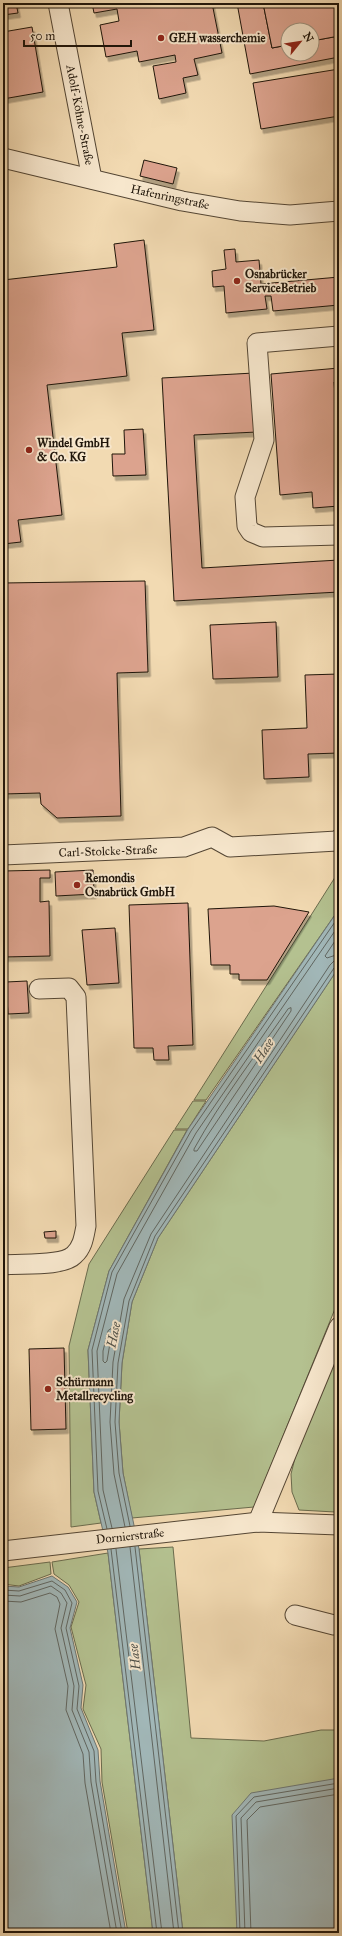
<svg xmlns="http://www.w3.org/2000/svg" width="342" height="1936" viewBox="0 0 342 1936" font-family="'IM FELL Great Primer',serif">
  <defs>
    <filter id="shadow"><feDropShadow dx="2.5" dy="4.5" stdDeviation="0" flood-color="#0004"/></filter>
  </defs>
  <rect width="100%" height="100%" fill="#f2dab2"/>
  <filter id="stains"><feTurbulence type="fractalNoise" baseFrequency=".005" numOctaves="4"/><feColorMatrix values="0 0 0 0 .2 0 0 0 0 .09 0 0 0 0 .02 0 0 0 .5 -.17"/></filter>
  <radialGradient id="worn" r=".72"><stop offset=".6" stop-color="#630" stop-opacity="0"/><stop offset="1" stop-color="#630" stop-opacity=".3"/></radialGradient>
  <g fill="#b4c190" stroke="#6a6b4d">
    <path d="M339,871v38l-133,191h-12z"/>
    <path d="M339,967v332l-85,208 -122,11 -9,-45 -4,-51 3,-59 10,-61 26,-64z"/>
    <path d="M193,1101h13l-18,28h-13z"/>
    <path d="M174,1130h13l-78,141 -21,79 6,142 7,31 -30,4 -2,-181 20,-82z"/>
    <path d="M339,1350v152l-4,10 -36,-2 -7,-18 -1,-18 6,-24z"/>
    <path d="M173,1547l18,191 73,3 57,-11h18v203h-156l-44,-384z"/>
    <path d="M108,1553l45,380h-25l-26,-151 -1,-33 -18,-40 3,-24 -15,-58 8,-25 -10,-17 -15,-11 -2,-12z"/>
    <path d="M50,1562l1,12 -32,12 -16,-2v-16z"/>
  </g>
  <g fill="#a1b7b8" stroke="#6d7672">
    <path d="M339,909v58l-181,271 -26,64 -10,61 -3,59 4,51 16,76 44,384h-30l-45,-380 -14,-61 -6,-142 21,-79 79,-142z"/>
    <path d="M52,1576l16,11 9,15 -7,26 13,57 -2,23 17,42 2,31 26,152h-123v-347l16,1z"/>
    <path d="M339,1778v155h-102l-5,-118 19,-22z"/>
  </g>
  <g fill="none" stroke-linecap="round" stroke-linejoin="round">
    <g stroke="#606661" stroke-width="1">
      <path d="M339,935l-14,21 2,2 12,-4"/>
      <path d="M291,1008v3l-94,140h-3v-2c27,-49 62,-94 94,-140z"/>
      <path d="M111,1329l1,2 -5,30 -2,2 -2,-2v-10l5,-20z"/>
      <path d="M130,1526l-11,-53 -4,-51 3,-59 11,-62 26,-65 179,-268 5,-3"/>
      <path d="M125,1527l-11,-53 -4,-52 3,-60 11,-63 27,-65 179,-269 4,-4 5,-1"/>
      <path d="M112,1528l-9,-38 -6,-139 20,-77 79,-141 143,-208"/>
      <path d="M107,1529l-9,-38 -6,-141 20,-78 79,-141 148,-215"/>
      <path d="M130,1547l44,386"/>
      <path d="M135,1547l44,386"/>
      <path d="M111,1549l46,384"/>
      <path d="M116,1549l46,384"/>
      <path d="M3,1590l16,1 33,-10 13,9 7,13 -6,25 13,58 -2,23 17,42 2,31 26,151"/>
      <path d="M3,1595l17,1 31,-10 10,7 6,10 -6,25 13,58 -2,24 17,42 2,30 26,151"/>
      <path d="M3,1601l18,1 29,-9 7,4 3,7 -5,25 13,57 -2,24 17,44 2,29 26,150"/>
      <path d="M240,1933l-4,-117 18,-19 85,-14"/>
      <path d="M245,1933l-4,-115 15,-16 83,-14"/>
      <path d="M251,1933l-4,-113 13,-13 79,-13"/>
    </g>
  </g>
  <g fill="#dca38e" stroke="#1f150a" filter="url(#shadow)">
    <path d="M3,3h13l2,10 -15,2z"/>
    <path d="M92,3h120l10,50 -28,6 4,16 -15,3 3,15 -27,6 -6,-33 23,-4 -1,-7 -36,7 -2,-11 -31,6 -6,-32 19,-4 -2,-12 -23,4z"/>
    <path d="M237,3h26l9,45 16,-3v9h24v-13l27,-5v21l-89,17z"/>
    <path d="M263,3h76v33l-27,5v-11h-24v15l-16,3z"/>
    <path d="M32,27l11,65 -40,7v-67z"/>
    <path d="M339,69v47l-78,13 -8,-46z"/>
    <path d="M144,160l33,8 -4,16 -33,-8z"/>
    <path d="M144,240l10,90 -32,3 5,43 -80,9 15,130 -44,5 3,22 -18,2v-264l114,-13 -3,-23z"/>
    <path d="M235,249l1,13 23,-2 2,24 78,-7v28l-66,6 -2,-15h-6l2,13 -41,4 -2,-27 -11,1 -1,-16 14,-2 -2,-19z"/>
    <path d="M339,368v13l-5,1 5,65v59l-26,2 -1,-16 -32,3 -9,-121z"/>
    <path d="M254,373l3,59 -63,3 8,133 137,-8v32l-165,9 -12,-223z"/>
    <path d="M143,429l3,46 -33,1 -1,-22h13l-1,-24z"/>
    <path d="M145,581l3,91 -31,1 4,143 -64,2 -16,-14 -1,-11 -37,1v-211z"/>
    <path d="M276,622l2,55 -65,2 -3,-54z"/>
    <path d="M339,674v79l-31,1 1,23 -45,2 -2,-49 45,-2 -2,-53z"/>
    <path d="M50,870v8h-10v24l9,-1 1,55 -47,1v-86z"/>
    <path d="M93,870l1,24 -38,2 -1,-24z"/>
    <path d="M188,903l5,142 -25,1 1,14h-15l-1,-12h-19l-5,-143z"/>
    <path d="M274,906l35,6 -42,68h-28v-6h-9v-9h-19l-3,-56z"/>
    <path d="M115,928l4,55 -32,2 -5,-55z"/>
    <path d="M27,981l2,32 -21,1 -2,-32z"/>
    <path d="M56,1231v7h-11l-1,-6z"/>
    <path d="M64,1348l2,81 -35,1 -2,-81z"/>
  </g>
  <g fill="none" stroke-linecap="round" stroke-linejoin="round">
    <g stroke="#544634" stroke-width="21">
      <g id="minor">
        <path d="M58,3l34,176"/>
        <path d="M3,158l179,43 58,10 50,4 49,-4"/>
        <path d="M339,336l-82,7 7,97 -19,57 2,29 4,6 12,5 76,-2"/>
        <path d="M3,855l181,-8 28,-10 18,10 107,-6 2,-2"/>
        <path d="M3,1265c18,-2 59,2 71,-10 9,-8 10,-19 12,-29l-10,-229 -7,-9 -30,1"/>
        <path d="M258,1522l81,-195"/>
        <path d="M3,1551l255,-29 81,3"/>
        <path d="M295,1615l39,10 5,-1"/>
      </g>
    </g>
    <use href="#minor" stroke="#f7e7cd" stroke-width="19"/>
  </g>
  <g fill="#8f2418" stroke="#f7e7cd" stroke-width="1.5">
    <circle cx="161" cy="38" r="4"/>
    <circle cx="237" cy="281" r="4"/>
    <circle cx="29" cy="450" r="4"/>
    <circle cx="77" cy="885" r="4"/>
    <circle cx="48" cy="1389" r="4"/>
  </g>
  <g text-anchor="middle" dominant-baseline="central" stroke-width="4" stroke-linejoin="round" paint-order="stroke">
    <g font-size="12" font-weight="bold" fill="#1f150a" stroke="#f7e7cd" text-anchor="start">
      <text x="169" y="38">GEH wasserchemie</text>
      <text x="245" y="274">Osnabrücker<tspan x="245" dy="14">ServiceBetrieb</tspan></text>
      <text x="37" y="443">Windel GmbH<tspan x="37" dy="14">&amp; Co. KG</tspan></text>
      <text x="85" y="878">Remondis<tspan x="85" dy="14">Osnabrück GmbH</tspan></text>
      <text x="56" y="1382">Schürmann<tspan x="56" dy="14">Metallrecycling</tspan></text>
    </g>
    <g font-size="12" fill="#1f150a" stroke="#f7e7cd">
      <text transform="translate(80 115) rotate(79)">Adolf-Köhne-Straße</text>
      <text transform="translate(170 197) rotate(12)">Hafenringstraße</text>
      <text transform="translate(108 851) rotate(-2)">Carl-Stolcke-Straße</text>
      <text transform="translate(130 1536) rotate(-6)">Dornierstraße</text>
    </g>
    <g font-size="13" font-style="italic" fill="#4c4e47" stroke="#f7e7cd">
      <text transform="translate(264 1051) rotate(-57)">Hase</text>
      <text transform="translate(114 1335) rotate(-78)">Hase</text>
      <text transform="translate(135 1657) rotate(-97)">Hase</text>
    </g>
  </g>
  <rect width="342" height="1936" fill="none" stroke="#f2dab2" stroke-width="16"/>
  <rect x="4" y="4" width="334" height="1928" fill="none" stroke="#1f150a" stroke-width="2"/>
  <rect x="8" y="8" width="326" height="1920" fill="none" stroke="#1f150a"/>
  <g transform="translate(300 42) rotate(60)"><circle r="19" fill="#f7e7cd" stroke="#a1937f"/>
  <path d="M0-3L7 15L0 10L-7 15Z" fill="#8f2418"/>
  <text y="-6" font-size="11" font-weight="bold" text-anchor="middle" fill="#1f150a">N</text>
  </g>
  <path d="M24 40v6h107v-6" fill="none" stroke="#1f150a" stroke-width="2"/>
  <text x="30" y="40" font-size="12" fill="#1f150a" stroke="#f7e7cd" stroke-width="3" paint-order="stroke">50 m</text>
  <rect width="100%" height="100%" filter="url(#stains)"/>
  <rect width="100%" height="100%" fill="url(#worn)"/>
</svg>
